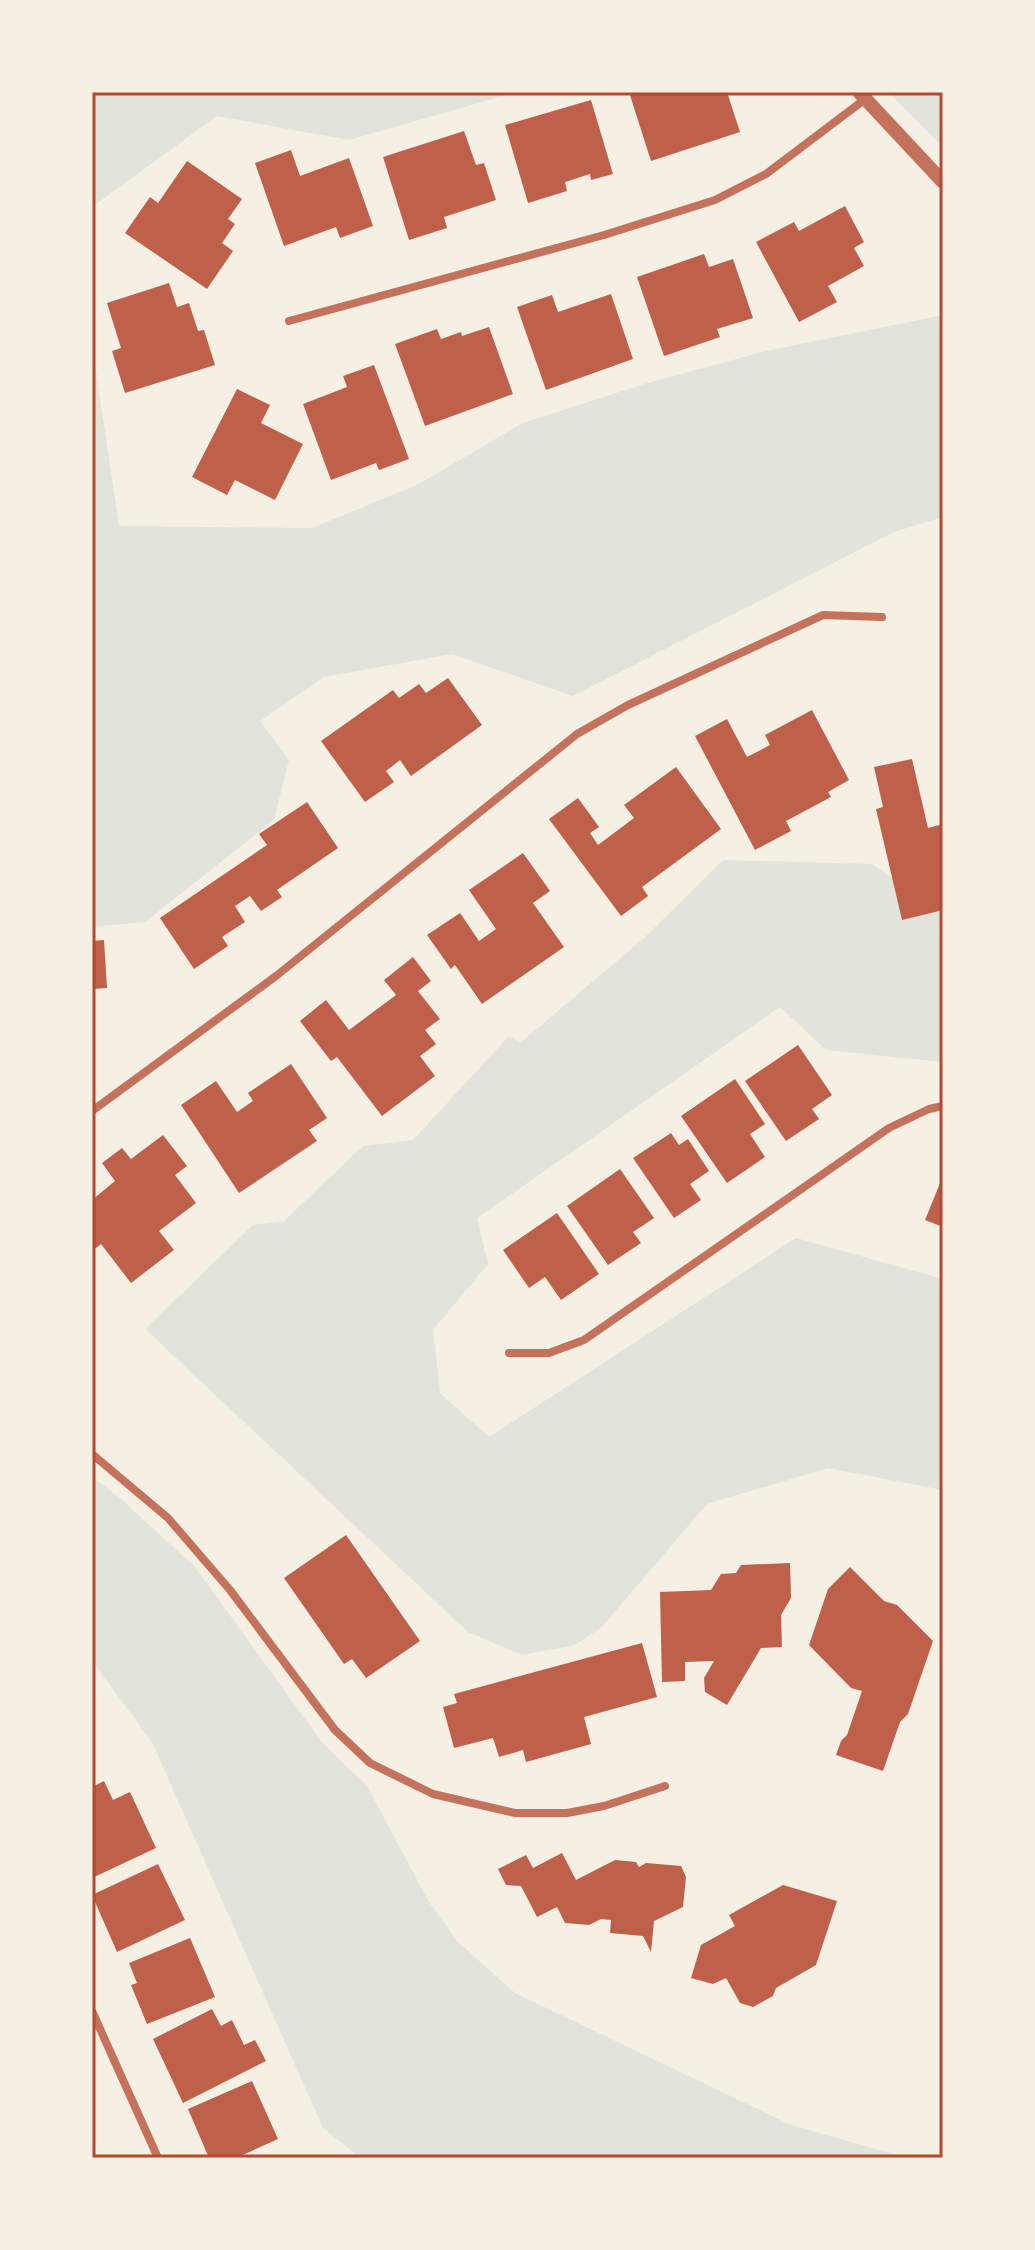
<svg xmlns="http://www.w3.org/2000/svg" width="1035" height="2250" viewBox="0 0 1035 2250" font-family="'Asap Condensed',sans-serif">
  <rect width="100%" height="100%" fill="#f6efe4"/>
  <g fill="#e2e4dc">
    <path d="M92,92h425l-168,48 -132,-24 -125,91z"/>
    <path d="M889,92h54v55l-49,-49z"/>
    <path d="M943,315v202l-49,15 -321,164 -121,-42 -128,23 -64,44 29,39 -15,60 -129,102 -53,5v-584l27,183 193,2 105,-43 106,-62 121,-39 122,-33z"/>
    <path d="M723,860l149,4 71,50v148l-117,-12 -46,-43 -303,211 11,46 -55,66 7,63 49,44 307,-199 147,41v211l-115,-22 -121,36 -105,123 -27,18 -53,10 -54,-23 -323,-303 108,-104 31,-4 79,-75 50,-6 96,-104 11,7 123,-104z"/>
    <path d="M92,1477l28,21 75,69 126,174 46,45 62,116 28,39 58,52 276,132 117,33h-547l-38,-30 -171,-386 -60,-81z"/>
  </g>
  <g fill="#bf614a">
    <path d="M629,92h98l13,40 -89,29z"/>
    <path d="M591,100l22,74 -22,6 -1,-6 -25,8 2,9 -39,12 -23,-78z"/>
    <path d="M464,131l12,34 8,-2 12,37 -52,17 3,11 -38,12 -26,-83z"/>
    <path d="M291,150l9,26 49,-18 24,68 -33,12 -4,-11 -52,19 -29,-83z"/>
    <path d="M187,161l55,38 -14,20 7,5 -13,19 11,8 -26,38 -82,-56 25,-36 8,6z"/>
    <path d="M845,206l19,36 -10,6 10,18 -36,20 9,16 -38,20 -43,-80 38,-20 5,9z"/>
    <path d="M704,254l5,13 24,-8 20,59 -36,11 3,8 -56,19 -27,-79z"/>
    <path d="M169,283l8,24 12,-4 9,28 6,-1 11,35 -90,28 -13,-42 9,-3 -14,-45z"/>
    <path d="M611,294l22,65 -87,31 -29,-83 35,-12 6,17z"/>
    <path d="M489,327l24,67 -88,32 -30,-82 42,-15 4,10 20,-7 1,4z"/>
    <path d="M374,365l35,94 -30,11 -3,-7 -45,17 -28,-76 44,-17 -4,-11z"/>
    <path d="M237,389l33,16 -9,18 42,21 -28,56 -40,-20 -8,15 -35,-18z"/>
    <path d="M448,678l34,47 -71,51 -11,-16 -14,11 8,11 -29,20 -44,-61 72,-51 6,8 20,-14 7,9z"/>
    <path d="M812,710l37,70 -21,12 3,5 -45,24 5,10 -36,19 -60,-114 32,-17 20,38 23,-12 -5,-10z"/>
    <path d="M912,759l16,69 15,-4v86l-41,10 -26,-111 7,-2 -9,-40z"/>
    <path d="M676,767l45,62 -79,58 6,9 -27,20 -72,-97 29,-21 21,29 -9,6 8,12 36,-27 -10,-13z"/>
    <path d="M307,802l31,46 -61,42 5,7 -21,14 -11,-15 -15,10 10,16 -23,15 6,9 -34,23 -34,-51 107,-73 -8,-11z"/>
    <path d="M523,853l27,38 -17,12 31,44 -82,57 -27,-39 -4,4 -24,-34 33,-22 19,28 17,-12 -27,-39z"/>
    <path d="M104,940l3,48 -15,1v-48z"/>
    <path d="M413,957l18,24 -13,10 22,28 -15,11 11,14 -16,12 15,20 -53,40 -45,-59 -6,4 -31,-40 26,-21 23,30 47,-35 -12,-15z"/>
    <path d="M798,1045l34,50 -20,14 7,10 -33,22 -41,-60z"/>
    <path d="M291,1064l36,54 -18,12 8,11 -78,52 -58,-88 35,-24 21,31 16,-11 -5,-8z"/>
    <path d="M735,1079l30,45 -15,10 15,23 -38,26 -46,-67z"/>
    <path d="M671,1133l8,12 9,-6 21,32 -19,13 11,16 -27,18 -41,-60z"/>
    <path d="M163,1135l24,31 -12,9 21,28 -37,28 15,19 -43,33 -30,-39 -9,7v-51l23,-19 -13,-18 20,-15 9,11z"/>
    <path d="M620,1169l34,49 -21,14 8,11 -33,22 -41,-59z"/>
    <path d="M943,1176v51l-18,-7z"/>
    <path d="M557,1213l42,61 -38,26 -16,-23 -16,11 -26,-38z"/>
    <path d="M346,1535l74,106 -54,37 -14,-19 -8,5 -60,-86z"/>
    <path d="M790,1563l1,35 -10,17 1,32 -21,1 -34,57 -22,-13 -1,-14 10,-17 -29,1v19l-23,1 -2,-90 51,-2 10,-16 15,-1 5,-8z"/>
    <path d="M850,1567l34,34 13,4 36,36 -25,73 -8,8 -17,49 -47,-16 5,-14 6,-6 15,-44 -11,-3 -42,-43 19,-56z"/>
    <path d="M642,1643l15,54 -73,20 7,27 -65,18 -3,-12 -24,7 -6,-19 -39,10 -11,-41 14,-4 -3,-9z"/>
    <path d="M104,1781l9,19 17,-8 26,56 -64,30v-91z"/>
    <path d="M562,1853l14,27 39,-20 21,2 3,5 7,-4 35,3 5,11 -3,30 -29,14 -3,31 -8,-16 -33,-3 1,-13 -10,-1 -12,6 -24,-2 -8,-16 -20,10 -16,-31 -15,-1 -8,-16 28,-14 7,13z"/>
    <path d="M158,1864l27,56 -68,32 -25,-57z"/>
    <path d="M783,1885l54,16 -21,64 -40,23 -3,8 -20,11 -13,-4 -14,-25 -13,6 -22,-6 10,-33 34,-19 -6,-11z"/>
    <path d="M190,1938l25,59 -68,27 -16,-39 6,-2 -8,-20z"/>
    <path d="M212,2009l9,17 11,-6 12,25 11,-5 11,21 -83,42 -30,-64z"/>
    <path d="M252,2081l26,58 -42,19h-27l-21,-49z"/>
  </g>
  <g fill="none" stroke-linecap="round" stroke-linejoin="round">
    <g stroke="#c5725c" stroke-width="8">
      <path d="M289,321l315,-86 111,-35 51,-26 98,-74"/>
      <path d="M92,1111l184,-135 301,-242 51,-29 195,-90 59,2"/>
      <path d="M509,1353h40l35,-13 305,-212 40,-19 14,-3"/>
      <path d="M92,1454l76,64 62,72 105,140 35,33 63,31 82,19h52l37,-7 61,-20"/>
      <path d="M92,2011l66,147"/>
    </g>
    <path stroke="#c5725c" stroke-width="14" d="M859,92l84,90"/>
  </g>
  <rect width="1035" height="2250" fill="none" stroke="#f6efe4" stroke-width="188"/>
  <rect x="94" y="94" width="847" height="2062" fill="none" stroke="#b5482f" stroke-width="3"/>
</svg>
